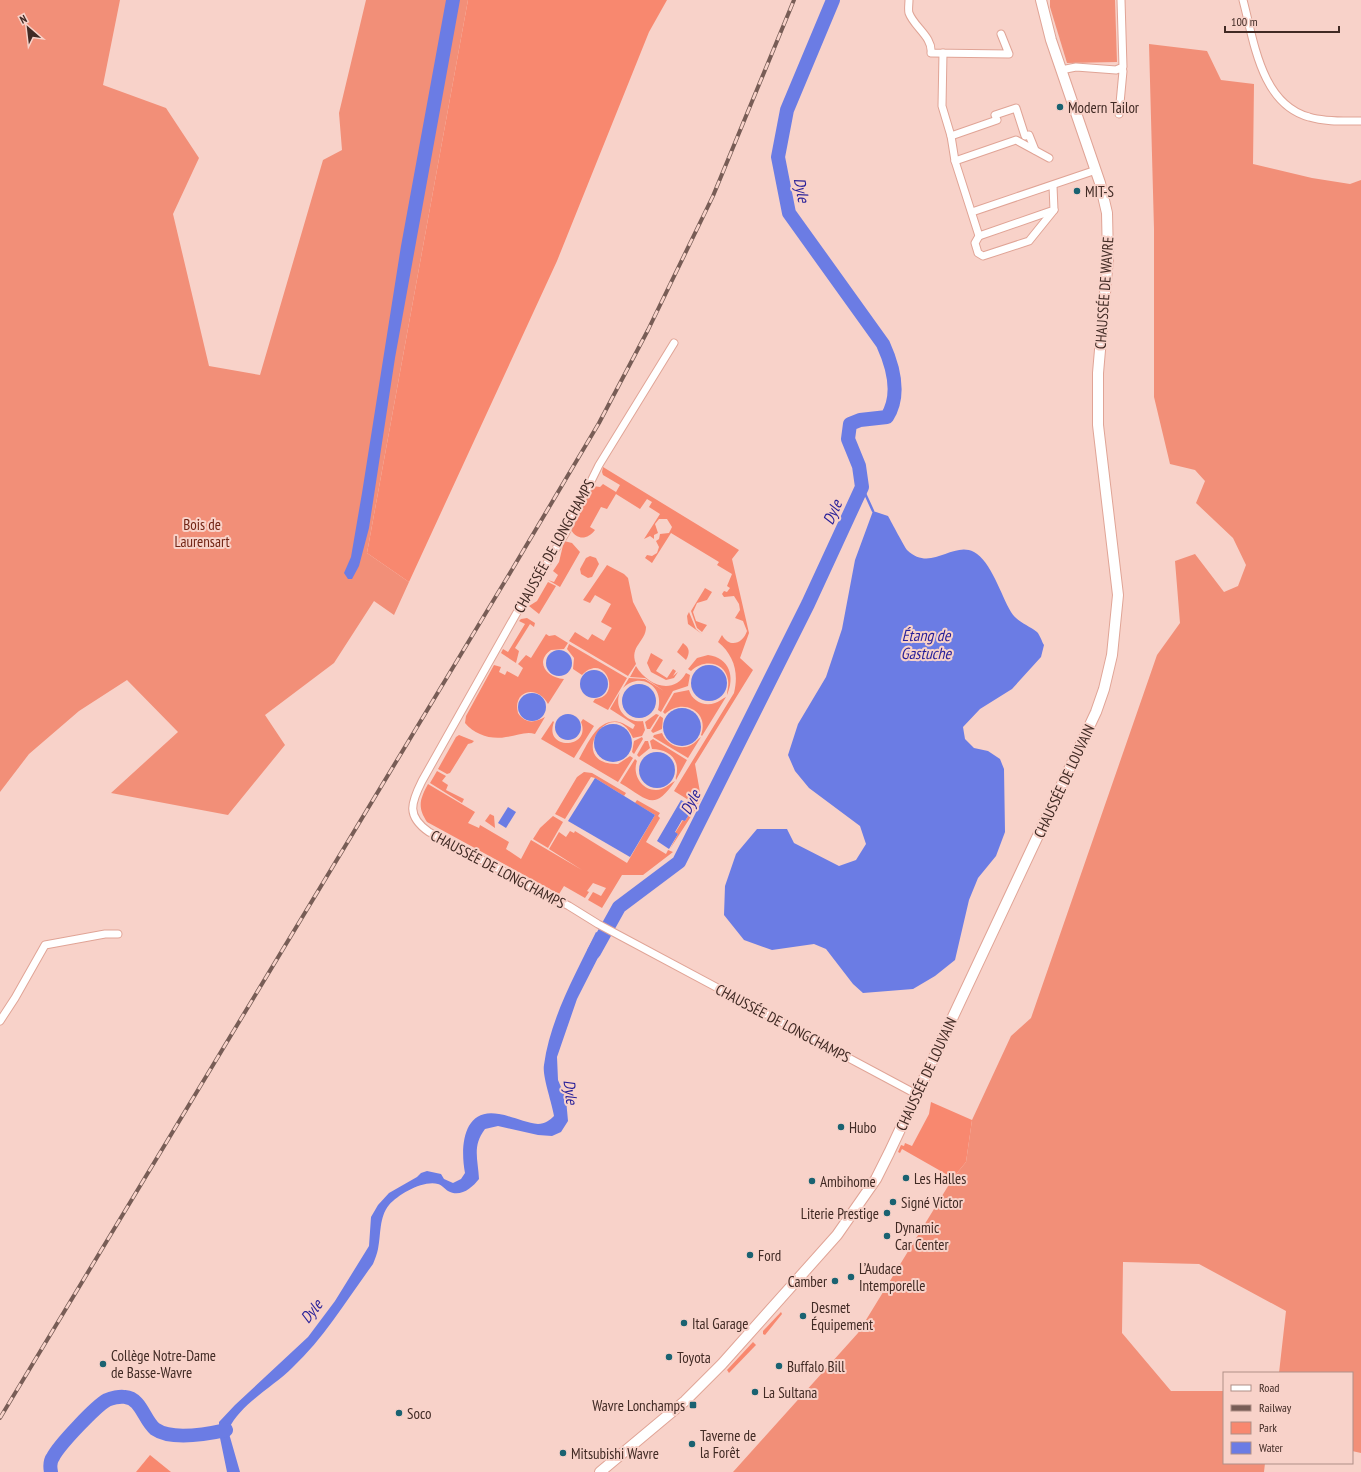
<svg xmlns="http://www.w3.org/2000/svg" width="1361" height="1472" viewBox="0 0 1361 1472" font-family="'PT Sans Narrow',sans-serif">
  <rect width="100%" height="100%" fill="#f8d2c9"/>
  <g fill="#f8886f">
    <path d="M468,0h199l-18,32 -92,229 -148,321 -42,-29z"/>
    <path d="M603,467l136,83 -7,9 17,74 -9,25 13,12 -58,94 6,34 -3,6h-3l-21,-13 60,-98c5,-20 0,-38 -16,-51l4,-7c8,14 21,8 25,-4l-4,-10 -8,-3 5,-8 -1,-6 -5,-8 -10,1 -2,-3 2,-3 3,1 3,-4 -3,-2 5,-12 -15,-9 2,-3 -48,-29 -19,30 -7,-5 2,-3 5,1 5,-3 2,-6 -3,-6 3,-2 1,-5 9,-1 3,-6 -5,-8h-8l-4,5 3,9 -4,2v4l-4,-3 -6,3 16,-25 -11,-7 3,-5 -5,-3 -7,10 -24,-15 -9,15 -6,-2 -11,20 5,3c-7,9 -17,11 -24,0l2,-5 20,-39 7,1 3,-3 13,8 4,-7 -17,-10 -1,-3z"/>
    <path d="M564,541l8,2 8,9 -20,35 -12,-7 6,2 4,-7 -5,-4 6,-9z"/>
    <path d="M590,556l6,2 3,6 -7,13 -4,1 -7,-4 -1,-5 6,-11z"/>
    <path d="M607,565l17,9 4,4 5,24 13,25c0,15 -17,19 -10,37l-8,12 -59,-35 6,-9 13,8 4,-6 12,7 7,-12 1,-1 -11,-6 10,-18 -16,-9 -5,8 -7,-3z"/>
    <path d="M548,582l8,4 -17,28 -10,-8 8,-5z"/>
    <path d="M705,588l7,4 -5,8 -10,3 -4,9 3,9 11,4 -5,7 -5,-4 -6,-17z"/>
    <path d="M689,612l7,17 6,5 -14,-10 -1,-8z"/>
    <path d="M527,618l8,5 -1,4 -4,-3 -15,24 4,3 -3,12 -15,-10 2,-4 5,3 17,-28 -6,-3 2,-2z"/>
    <path d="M546,634l3,2 6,-1 13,8 -4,6 -13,1c-17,12 -4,28 13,29l-16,25c-10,-20 -36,-14 -30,9 8,12 18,9 27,4l-10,17c-9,-3 -19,2 -29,3 -14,3 -31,-2 -41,-14l1,-7 28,-51 7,2 -2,5 6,3 2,-4 11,6 5,-9 -5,-4 8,-9 5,3z"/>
    <path d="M683,643c7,5 7,10 3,17l-9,-8z"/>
    <path d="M569,644l58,34 -19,32 -15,-8 2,-3c28,-2 10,-48 -13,-24l-9,-6 1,-11 -7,-9z"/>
    <path d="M651,653l12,7 -7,11 11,7 6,-9 3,2 -3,5 5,-4 -4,6 -8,2 -15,-8 -4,-9z"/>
    <path d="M708,655c22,3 27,22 19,40 0,-4 2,-9 1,-15 -3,-19 -25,-21 -37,-9l-3,-2 9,-11z"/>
    <path d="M636,666c11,19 37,30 50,7l4,2 -2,11 -15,5 -12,21 -3,-2c7,-24 -18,-39 -35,-22l6,-10 16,1 19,12 -19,-13 -15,-1z"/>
    <path d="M689,690c3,11 15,17 26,13 4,-1 8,-5 11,-6l-24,39 -1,-1c9,-23 -18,-38 -36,-21l-2,-2 11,-19z"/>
    <path d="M620,692c-7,17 7,31 23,29l2,9 -3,6 -9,2c-21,-48 -70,27 -15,26l12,-8 3,2 -15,24 -39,-23c9,-15 18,-41 40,-37 5,1 10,5 14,7l2,-4 -25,-16z"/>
    <path d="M656,714l3,1 -9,14h-3l-2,-7z"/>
    <path d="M660,716l3,2 -1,11 -9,4 -2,-2z"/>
    <path d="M583,719l11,7 -20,32 -33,-19 12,-18 1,1c-11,29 38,27 27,0z"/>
    <path d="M662,733c4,11 18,18 29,12 4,-2 7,-6 10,-8l-13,21 -35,-21 1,-2z"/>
    <path d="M459,735l15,6 -2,2 -4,1 -18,29 -3,1 -9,-5 18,-32z"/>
    <path d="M642,737l1,2 -9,15 -2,-2 2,-11z"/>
    <path d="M653,739l34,21 -11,20c-1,-3 1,-5 1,-9 1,-15 -12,-22 -25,-22l-2,-8z"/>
    <path d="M645,741h3l2,7 -11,9 -2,-2z"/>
    <path d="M635,759l2,2c-5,13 4,29 19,29 8,0 13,-6 19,-9 -22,32 -27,18 -55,2z"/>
    <path d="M437,771l9,5 -4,5 6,4 -2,5 18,9 -2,4 -32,-20z"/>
    <path d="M584,772l8,1 34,20 -2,3 -29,-18 -4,-1 -26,42 -10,-5 22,-37z"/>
    <path d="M428,784l47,28 -7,11 11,5 1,-3 29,17 -3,7 15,10 10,-19 51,30 -33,-21 10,-17 7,5 4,-6 4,2 1,-2 52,32 28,-48 -20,-12 2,-3 23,13 -2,3 2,2 -14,24 20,12 2,-4 5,2 -30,23h-21l-20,33 -14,-8 5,-8 8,4 5,-8 -13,-5 -6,8 2,1 -4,6 -21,-12 -5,8 -132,-72c-10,-15 -7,-23 1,-38z"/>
    <path d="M694,807h3l-27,42 8,-15 -3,-1 8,-13 2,1z"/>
    <path d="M490,814l4,2 1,12 -10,-7z"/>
    <path d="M553,816l10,6 -15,26 -15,-9 7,-11z"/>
    <path d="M931,1102l41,18 -6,42 -13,16 -51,-29 -2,4 -2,-1 3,-7 3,1 1,-3 7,3 17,-32z"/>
    <path d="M781,1312l1,2 -17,21 -2,-1v-3z"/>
    <path d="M753,1342l3,3 -27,28 -2,-3z"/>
    <path d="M150,1455l21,17h-35z"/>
  </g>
  <g fill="#f28f78">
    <path d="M0,0h120l-17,85 63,23 33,50 -26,56 36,152 51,9 63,-215 19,-10 -3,-37 27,-113h102l-101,553 42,29 -15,33 -20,-14 -40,62 -69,52 20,30 -57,70 -117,-22 67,-61 -51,-52 -48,31 -50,43 -29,38z"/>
    <path d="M1050,0h65l2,62 -50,1 -17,-56z"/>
    <path d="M1149,44l58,7 14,29 33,4 -1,80 59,14 38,6 11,-4v1273l-9,-2v-78h-73l7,-62 -87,-47 -76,-2 -1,71 49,58h53v72h41l-1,9h-531l125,-139 95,-155 13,-16 6,-42 39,-84 20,-18 126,-363 23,-32 -5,-62 20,-7 29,38 14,-6 8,-21 -13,-27 -37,-35 9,-22 -10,-11 -25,-6 -16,-67v-168z"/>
  </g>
  <g fill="#6b7ce4">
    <path d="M446,0h14l-65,358 -26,170 -10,38 -7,13h-4l-4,-6 7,-16 11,-64 39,-247z"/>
    <path d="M873,511l15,5c4,7 16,30 19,34 24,23 45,-9 67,2 17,9 27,43 37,60 6,10 17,13 26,20 3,3 5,10 7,13l-3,12 -29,32 -32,20 -17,18 2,12 9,9 14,3 12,8 4,10 1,63 -9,24 -18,22 -9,22 -14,60 -20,16 -22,13 -50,4 -10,-9 -27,-35 -12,-5 -42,6 -28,-10 -20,-25 1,-29 11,-32 21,-25h30l7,14 45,23 17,-6 10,-16 -6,-18 -51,-38 -14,-17 -7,-16 10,-31 28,-47 16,-48 13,-69z"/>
    <circle cx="559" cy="663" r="13"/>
    <circle cx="709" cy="683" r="18"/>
    <circle cx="594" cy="684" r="14"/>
    <circle cx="639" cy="701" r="17"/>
    <circle cx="532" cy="707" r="14"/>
    <circle cx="682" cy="727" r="19"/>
    <circle cx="568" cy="727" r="13"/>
    <circle cx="613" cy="743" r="19"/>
    <circle cx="657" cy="770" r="18"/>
    <path d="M595,778l60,37 -25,42 -62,-36z"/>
    <path d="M681,800l13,7 -9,14 -3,-1 -7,12 3,2 -9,15 -12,-8z"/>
    <path d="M508,807l8,5 -10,16 -8,-5z"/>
    <path d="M596,932l12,6 -31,61 -20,58 1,23 8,19 2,22 -7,11 -9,4 -14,-1 -40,-9 -13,3c-13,17 -7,30 -6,50 -7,9 -19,19 -31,12 -3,-2 -6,-6 -10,-7 -15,-4 -39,10 -49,21 -10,12 -8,30 -11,44 -1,5 -3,10 -5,15 -25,34 -49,74 -80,103 -22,22 -51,35 -65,63l12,42h-13l-8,-39v-11l16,-17 73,-68 27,-36 34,-55 2,-29 7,-12 11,-12 28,-16 4,-4 6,-2 14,3 3,5 9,4 8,-4 4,-6c-5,-26 -2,-66 34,-59 13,2 26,9 39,10 7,0 12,-4 16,-8 -2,-13 -12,-40 -10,-51 6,-46 32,-92 52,-133z"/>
  </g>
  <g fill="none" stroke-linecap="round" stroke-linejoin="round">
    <path stroke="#6b7ce4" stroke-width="2.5" d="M862,487l11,24"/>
    <g stroke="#6b7ce4" stroke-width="14">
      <path d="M594,952l25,-45 60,-45 129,-258 54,-117 -3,-21 -11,-27 2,-15 10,-4 27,-3c14,-22 6,-51 -4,-73l-94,-131 -11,-56 9,-47 46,-110"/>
      <path d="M51,1472c-1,-5 -1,-11 2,-15 6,-12 43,-51 54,-57 4,-2 13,-4 18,-3 16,1 19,23 30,32 17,12 53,5 71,1"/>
    </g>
    <g stroke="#e0a496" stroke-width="9">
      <g id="minor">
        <path d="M909,0c0,4 -1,10 0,13 5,14 24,24 22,40l78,1 -8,-20"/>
        <path d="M1243,0c11,41 18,104 66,117 16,5 35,4 52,4"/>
        <path d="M943,53l-1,53 9,30 4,25 24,75 75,-26 -1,-24"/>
        <path d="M1061,70l15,-3 40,3 7,-3 -2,-67"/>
        <path d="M1119,114l4,-43 -3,-2"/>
        <path d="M951,136l46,-16 -2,-5 21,-7 9,28 4,-1 6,15"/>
        <path d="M955,161l61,-21 33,18"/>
        <path d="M972,212l124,-42"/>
        <path d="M979,236l-4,7 3,10 5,3 46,-15 25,-31"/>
        <path d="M674,343l-75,122 -34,69 -45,73 -98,174c-11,22 -16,35 7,51l140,74 29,18 318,170"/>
        <path d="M0,1021l15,-23 30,-53 60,-11h13"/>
      </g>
    </g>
    <g stroke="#e0a496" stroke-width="12">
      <path id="secondary" d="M600,1472l85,-71 37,-37 115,-129 39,-56 13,-26 207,-441 8,-23 8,-34 6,-60 -20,-170v-52l10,-115 -1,-45 -7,-30 -49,-143 -10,-40"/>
    </g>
    <use href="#minor" stroke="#fff" stroke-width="7"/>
    <use href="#secondary" stroke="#fff" stroke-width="10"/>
    <g stroke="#785d56" stroke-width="4">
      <path id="rail" d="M0,1418l510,-845 89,-150 49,-93 65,-134 81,-196"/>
    </g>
    <use href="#rail" stroke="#f8d2c9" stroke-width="2.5" stroke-dasharray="8" stroke-linecap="butt"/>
  </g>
  <g fill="#1a6271" stroke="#f8d2c9" stroke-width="1.5">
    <circle cx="1060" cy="107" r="4"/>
    <circle cx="1077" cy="191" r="4"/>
    <circle cx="841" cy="1127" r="4"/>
    <circle cx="906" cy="1178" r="4"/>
    <circle cx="812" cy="1181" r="4"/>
    <circle cx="893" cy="1202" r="4"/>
    <circle cx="887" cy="1213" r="4"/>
    <circle cx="887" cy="1236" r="4"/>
    <circle cx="750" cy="1255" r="4"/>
    <circle cx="851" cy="1277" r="4"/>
    <circle cx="835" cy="1281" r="4"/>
    <circle cx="803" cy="1316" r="4"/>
    <circle cx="684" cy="1323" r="4"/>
    <circle cx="669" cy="1357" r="4"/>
    <circle cx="103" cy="1364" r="4"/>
    <circle cx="779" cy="1366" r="4"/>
    <circle cx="755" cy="1392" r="4"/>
    <rect x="689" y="1401" width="8" height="8" rx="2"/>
    <circle cx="399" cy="1413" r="4"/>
    <circle cx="692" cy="1444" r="4"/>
    <circle cx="563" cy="1453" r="4"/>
  </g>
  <g text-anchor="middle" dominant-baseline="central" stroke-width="4" stroke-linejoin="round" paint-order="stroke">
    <g font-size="15" fill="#412a24" stroke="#f8d2c9" text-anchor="start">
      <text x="1068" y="107">Modern Tailor</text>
      <text x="1085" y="191">MIT-S</text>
      <text x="849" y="1127">Hubo</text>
      <text x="914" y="1178">Les Halles</text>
      <text x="820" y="1181">Ambihome</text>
      <text x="901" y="1202">Signé Victor</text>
      <text x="879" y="1213" text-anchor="end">Literie Prestige</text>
      <text x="895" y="1227">Dynamic<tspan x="895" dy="17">Car Center</tspan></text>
      <text x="758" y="1255">Ford</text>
      <text x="859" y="1268">L’Audace<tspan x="859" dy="17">Intemporelle</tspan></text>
      <text x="827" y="1281" text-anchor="end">Camber</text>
      <text x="811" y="1307">Desmet<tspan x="811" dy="17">Équipement</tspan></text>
      <text x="692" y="1323">Ital Garage</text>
      <text x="111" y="1355">Collège Notre-Dame<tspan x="111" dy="17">de Basse-Wavre</tspan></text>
      <text x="677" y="1357">Toyota</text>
      <text x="787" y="1366">Buffalo Bill</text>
      <text x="763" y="1392">La Sultana</text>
      <text x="685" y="1405" text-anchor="end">Wavre Lonchamps</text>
      <text x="407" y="1413">Soco</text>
      <text x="700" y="1435">Taverne de<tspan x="700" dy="17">la Forêt</tspan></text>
      <text x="571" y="1453">Mitsubishi Wavre</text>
    </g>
    <g font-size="15" fill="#412a24" stroke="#f8d2c9">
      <text transform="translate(1104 293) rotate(-86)">CHAUSSÉE DE WAVRE</text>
      <text transform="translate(554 546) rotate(-61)">CHAUSSÉE DE LONGCHAMPS</text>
      <text transform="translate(1064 781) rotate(-65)">CHAUSSÉE DE LOUVAIN</text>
      <text transform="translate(498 869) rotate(28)">CHAUSSÉE DE LONGCHAMPS</text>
      <text transform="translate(783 1023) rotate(28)">CHAUSSÉE DE LONGCHAMPS</text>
      <text transform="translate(926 1074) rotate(-65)">CHAUSSÉE DE LOUVAIN</text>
    </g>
    <g font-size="15" fill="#722515" stroke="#f8d2c9">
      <text x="202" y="524">Bois de<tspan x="202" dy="17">Laurensart</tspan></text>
    </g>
    <g font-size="16" font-style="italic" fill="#261e98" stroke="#f8d2c9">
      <text transform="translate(802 190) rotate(79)">Dyle</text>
      <text transform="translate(832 512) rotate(-66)">Dyle</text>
      <text x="926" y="635">Étang de<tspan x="926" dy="18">Gastuche</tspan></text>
      <text transform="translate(690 802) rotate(-63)">Dyle</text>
      <text transform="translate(571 1092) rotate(83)">Dyle</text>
      <text transform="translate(311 1311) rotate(-52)">Dyle</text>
    </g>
  </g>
  <rect x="1223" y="1372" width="130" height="92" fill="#f8d2c9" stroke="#af8f87"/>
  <rect x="1231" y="1385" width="20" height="6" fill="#ffffff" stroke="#af8f87"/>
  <text x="1259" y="1392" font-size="12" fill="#412a24">Road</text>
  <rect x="1231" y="1405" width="20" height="6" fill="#785d56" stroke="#af8f87"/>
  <text x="1259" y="1412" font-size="12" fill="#412a24">Railway</text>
  <rect x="1231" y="1422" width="20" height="12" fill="#f8886f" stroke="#af8f87"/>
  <text x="1259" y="1432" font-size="12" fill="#412a24">Park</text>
  <rect x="1231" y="1442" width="20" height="12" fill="#6b7ce4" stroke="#af8f87"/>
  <text x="1259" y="1452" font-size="12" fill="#412a24">Water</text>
  <g transform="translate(28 28) rotate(332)" stroke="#f8d2c9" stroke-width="3" paint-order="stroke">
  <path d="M0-3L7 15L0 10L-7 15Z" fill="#412a24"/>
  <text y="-6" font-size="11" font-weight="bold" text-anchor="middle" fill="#412a24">N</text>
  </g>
  <path d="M1225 26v6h114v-6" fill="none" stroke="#412a24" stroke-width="2"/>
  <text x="1231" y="26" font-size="12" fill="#412a24" stroke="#f8d2c9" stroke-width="3" paint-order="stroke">100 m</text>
</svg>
